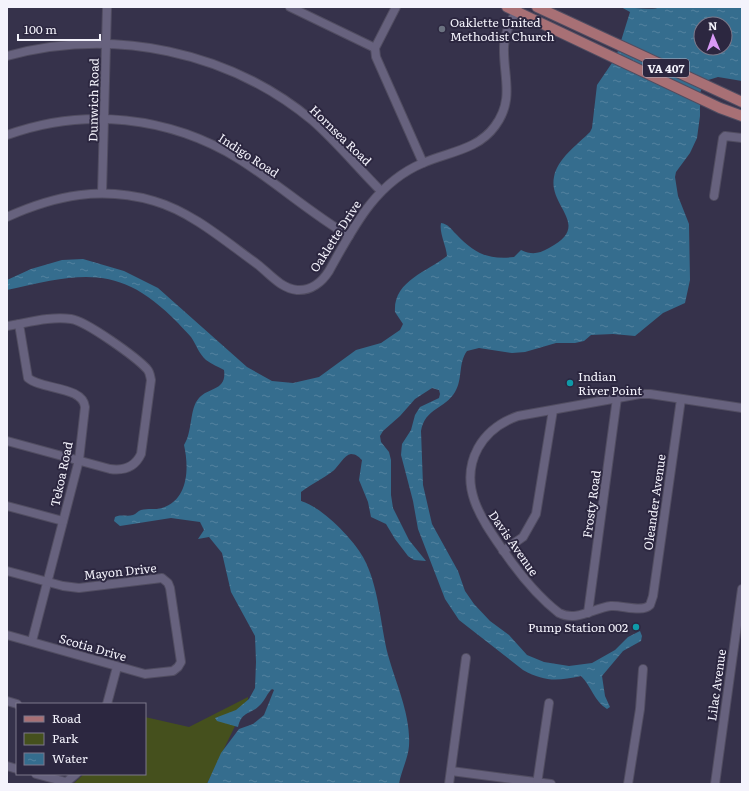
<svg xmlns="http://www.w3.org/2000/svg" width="749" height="791" viewBox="0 0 749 791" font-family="Literata,serif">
  <defs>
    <pattern id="water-ripples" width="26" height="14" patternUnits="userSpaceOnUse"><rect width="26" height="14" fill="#356d8e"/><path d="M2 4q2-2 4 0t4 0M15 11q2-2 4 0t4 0" fill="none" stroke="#53829f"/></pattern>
  </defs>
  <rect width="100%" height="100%" fill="#36324b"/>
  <path fill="#45501d" d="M248,697v2l-41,85h-134l11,-10h61v-57l44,10z"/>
  <path fill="url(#water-ripples)" fill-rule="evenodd" d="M621,7c13,0 30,4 40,0h81v74l-24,-4 -13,4 -5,12v23l-3,22 -7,15 -14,19 -1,5 3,19 11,28 1,56 -5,23 -22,10 -28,23 -22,-2 -22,1 -7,6 -9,2h-19l-31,9 -13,1 -33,-5 -12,3c-9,12 -4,28 -12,41 -10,17 -30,16 -34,39l2,54 9,39 26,47 7,20 9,13 16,17 19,14 18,20 17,7 25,4 23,-3 23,-13 13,-13 12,-6 2,5 -1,5 -18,10 -21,25 3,20 5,11 -3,2c-13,-8 -15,-22 -26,-33 -24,5 -36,6 -58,-6l-64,-50 -14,-21 -27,-70 -5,-28 -12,-46 1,-11 9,-14 4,-15 5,-8 19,-9 1,-4 -1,-4 -7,-2 -17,11 -15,17 -17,15 -3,5 1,6 8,10 2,8v35l2,13 16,32 17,21 -12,-1 -6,-4 -13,-17 -9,-15 -15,-7 -3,-15 -9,-22 3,-20c-3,-3 -6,-6 -11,-6 -7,1 -13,13 -18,17 -10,8 -22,13 -32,21v9c21,6 52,38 62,56 16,29 17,66 25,98 8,29 23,60 21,91 -1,13 -8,25 -10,38h-192l14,-31 18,-24 14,-5 11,-9 10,-25 -2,-1c-5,4 -7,12 -13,17 -9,9 -17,5 -21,21l-21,-6 -2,-3 21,-8 13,-11 6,-11 1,-26 -1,-26 -24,-44 -9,-39 -13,-16 -11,2 6,-9 -4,-8 -29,-4 -51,8 -6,-5 1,-4c6,-3 12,0 18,-2 3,-1 5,-4 8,-5 7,-2 14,0 21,-2 27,-8 27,-41 22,-63 9,-14 5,-36 15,-47 10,-11 28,-7 25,-28 -5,-3 -13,-6 -18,-10 -7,-6 -10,-16 -15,-23 -4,-5 -9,-9 -13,-14 -58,-60 -96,-50 -171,-33v-10l24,-11 31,-9 21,-1 41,12 34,17 89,79 25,14 21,2 26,-6 37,-27 25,-7 19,-13 3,-6 -8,-12c-2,-31 32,-40 52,-56 -1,-11 -8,-23 -6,-33 7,1 10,6 15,11 18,19 31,26 58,23l7,-7c11,5 17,4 28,-2 44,-23 -1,-41 5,-71 3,-18 24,-33 36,-45l2,-4 5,-43 19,-28 14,-45zM701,24h24v24h-24z"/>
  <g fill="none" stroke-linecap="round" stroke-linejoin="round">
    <g stroke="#514d61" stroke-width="10">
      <g id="minor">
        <path d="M290,7l85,41"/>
        <path d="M396,7l-21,41 1,9 47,106"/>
        <path d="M7,56c106,-29 222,-5 306,65 24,21 45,47 68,70"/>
        <path d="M7,135c77,-28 162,-19 232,24 38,24 71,54 110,77"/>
        <path d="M102,193l5,-186"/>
        <path d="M714,196l9,-58 2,-2 17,2"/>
        <path d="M7,217c49,-22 94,-31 147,-16 38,11 71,40 103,63 12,9 23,24 40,26 14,1 25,-8 32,-19 24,-43 46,-88 94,-108 25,-11 55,-13 72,-37 20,-27 8,-50 9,-79 0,-14 8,-27 14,-40"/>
        <path d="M19,324l9,54c14,12 55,8 57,29l-6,53 -47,181"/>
        <path d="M7,326c20,-3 43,-10 64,-7 15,2 65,38 76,50 3,3 3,7 4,11l-10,74c-6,13 -17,17 -31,15l-103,-28"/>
        <path d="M681,399l-28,197 -3,9c-8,8 -28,0 -39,1 -18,2 -34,16 -52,7 -22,-17 -38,-37 -54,-60 -22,-32 -48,-66 -27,-105 9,-16 23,-26 40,-32l122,-22h10l92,14"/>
        <path d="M7,506l56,15"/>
        <path d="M503,551l20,-14 13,-23 17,-104"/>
        <path d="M7,571l56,15 16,2 83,-10 6,5 2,5 11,74 -3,5 -5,4 -28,3 -138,-39"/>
        <path d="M588,613l29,-215"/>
        <path d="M7,701l10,3"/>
        <path d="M107,704l10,-37"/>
        <path d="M7,766l10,3"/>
        <path d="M451,771l100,13"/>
        <path d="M36,774l30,8"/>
        <path d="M64,784l12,-10"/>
        <path d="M449,784l17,-126"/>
        <path d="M537,784l12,-81"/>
        <path d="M628,784l12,-75 3,-40"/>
        <path d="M715,784l27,-195"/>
      </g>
    </g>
    <g stroke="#514d61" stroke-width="12">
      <g id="major">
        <path d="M507,7l213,101 22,8"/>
        <path d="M537,7l205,95"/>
      </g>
    </g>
    <use href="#minor" stroke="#67627e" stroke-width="8"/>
    <use href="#major" stroke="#a87075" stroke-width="10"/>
  </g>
  <circle fill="#6b7280" stroke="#2c2740" stroke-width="1.5" cx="442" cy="29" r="4"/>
  <g fill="#0f9aa8" stroke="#2c2740" stroke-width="1.5">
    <circle cx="570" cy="383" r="4"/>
    <circle cx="636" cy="627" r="4"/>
  </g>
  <g text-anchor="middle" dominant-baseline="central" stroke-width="4" stroke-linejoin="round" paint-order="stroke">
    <rect fill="#2c2740" stroke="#b8b6c4" stroke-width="1" x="643" y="59" width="46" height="18" rx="3"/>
    <g font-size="11" font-weight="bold" fill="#f4f3fc">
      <text x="666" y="68">VA 407</text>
    </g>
    <g font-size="12" fill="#f4f3fc" stroke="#2c2740" text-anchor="start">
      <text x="450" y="22">Oaklette United<tspan x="450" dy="14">Methodist Church</tspan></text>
      <text x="578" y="376">Indian<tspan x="578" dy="14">River Point</tspan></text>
      <text x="628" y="627" text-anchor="end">Pump Station 002</text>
    </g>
    <g font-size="12" fill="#f4f3fc" stroke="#2c2740">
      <text transform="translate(93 100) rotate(-89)">Dunwich Road</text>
      <text transform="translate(341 135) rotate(44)">Hornsea Road</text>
      <text transform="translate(249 155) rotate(33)">Indigo Road</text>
      <text transform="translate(335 236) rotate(-57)">Oaklette Drive</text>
      <text transform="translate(61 474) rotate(-78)">Tekoa Road</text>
      <text transform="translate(654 502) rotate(-82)">Oleander Avenue</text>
      <text transform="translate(591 504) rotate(-82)">Frosty Road</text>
      <text transform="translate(514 543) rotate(55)">Davis Avenue</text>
      <text transform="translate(120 571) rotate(-6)">Mayon Drive</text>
      <text transform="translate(93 647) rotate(16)">Scotia Drive</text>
      <text transform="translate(716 685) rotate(-82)">Lilac Avenue</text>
    </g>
  </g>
  <rect width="749" height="791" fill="none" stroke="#f4f3fc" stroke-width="16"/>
  <rect x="16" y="703" width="130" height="72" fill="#2c2740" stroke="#7c798b"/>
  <rect x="24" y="716" width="20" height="6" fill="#a87075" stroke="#7c798b"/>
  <text x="52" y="723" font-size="12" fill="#f4f3fc">Road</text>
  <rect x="24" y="733" width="20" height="12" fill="#45501d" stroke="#7c798b"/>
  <text x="52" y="743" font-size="12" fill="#f4f3fc">Park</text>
  <rect x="24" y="753" width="20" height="12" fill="url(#water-ripples)" stroke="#7c798b"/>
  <text x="52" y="763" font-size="12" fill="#f4f3fc">Water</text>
  <g transform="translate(713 36) rotate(358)"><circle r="19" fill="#2c2740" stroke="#7c798b"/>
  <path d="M0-3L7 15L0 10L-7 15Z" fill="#d99af7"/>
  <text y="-6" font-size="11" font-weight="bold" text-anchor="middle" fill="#f4f3fc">N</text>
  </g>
  <path d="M18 34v6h82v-6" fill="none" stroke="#f4f3fc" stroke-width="2"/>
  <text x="24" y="34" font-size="12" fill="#f4f3fc" stroke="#2c2740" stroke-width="3" paint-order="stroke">100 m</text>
</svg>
